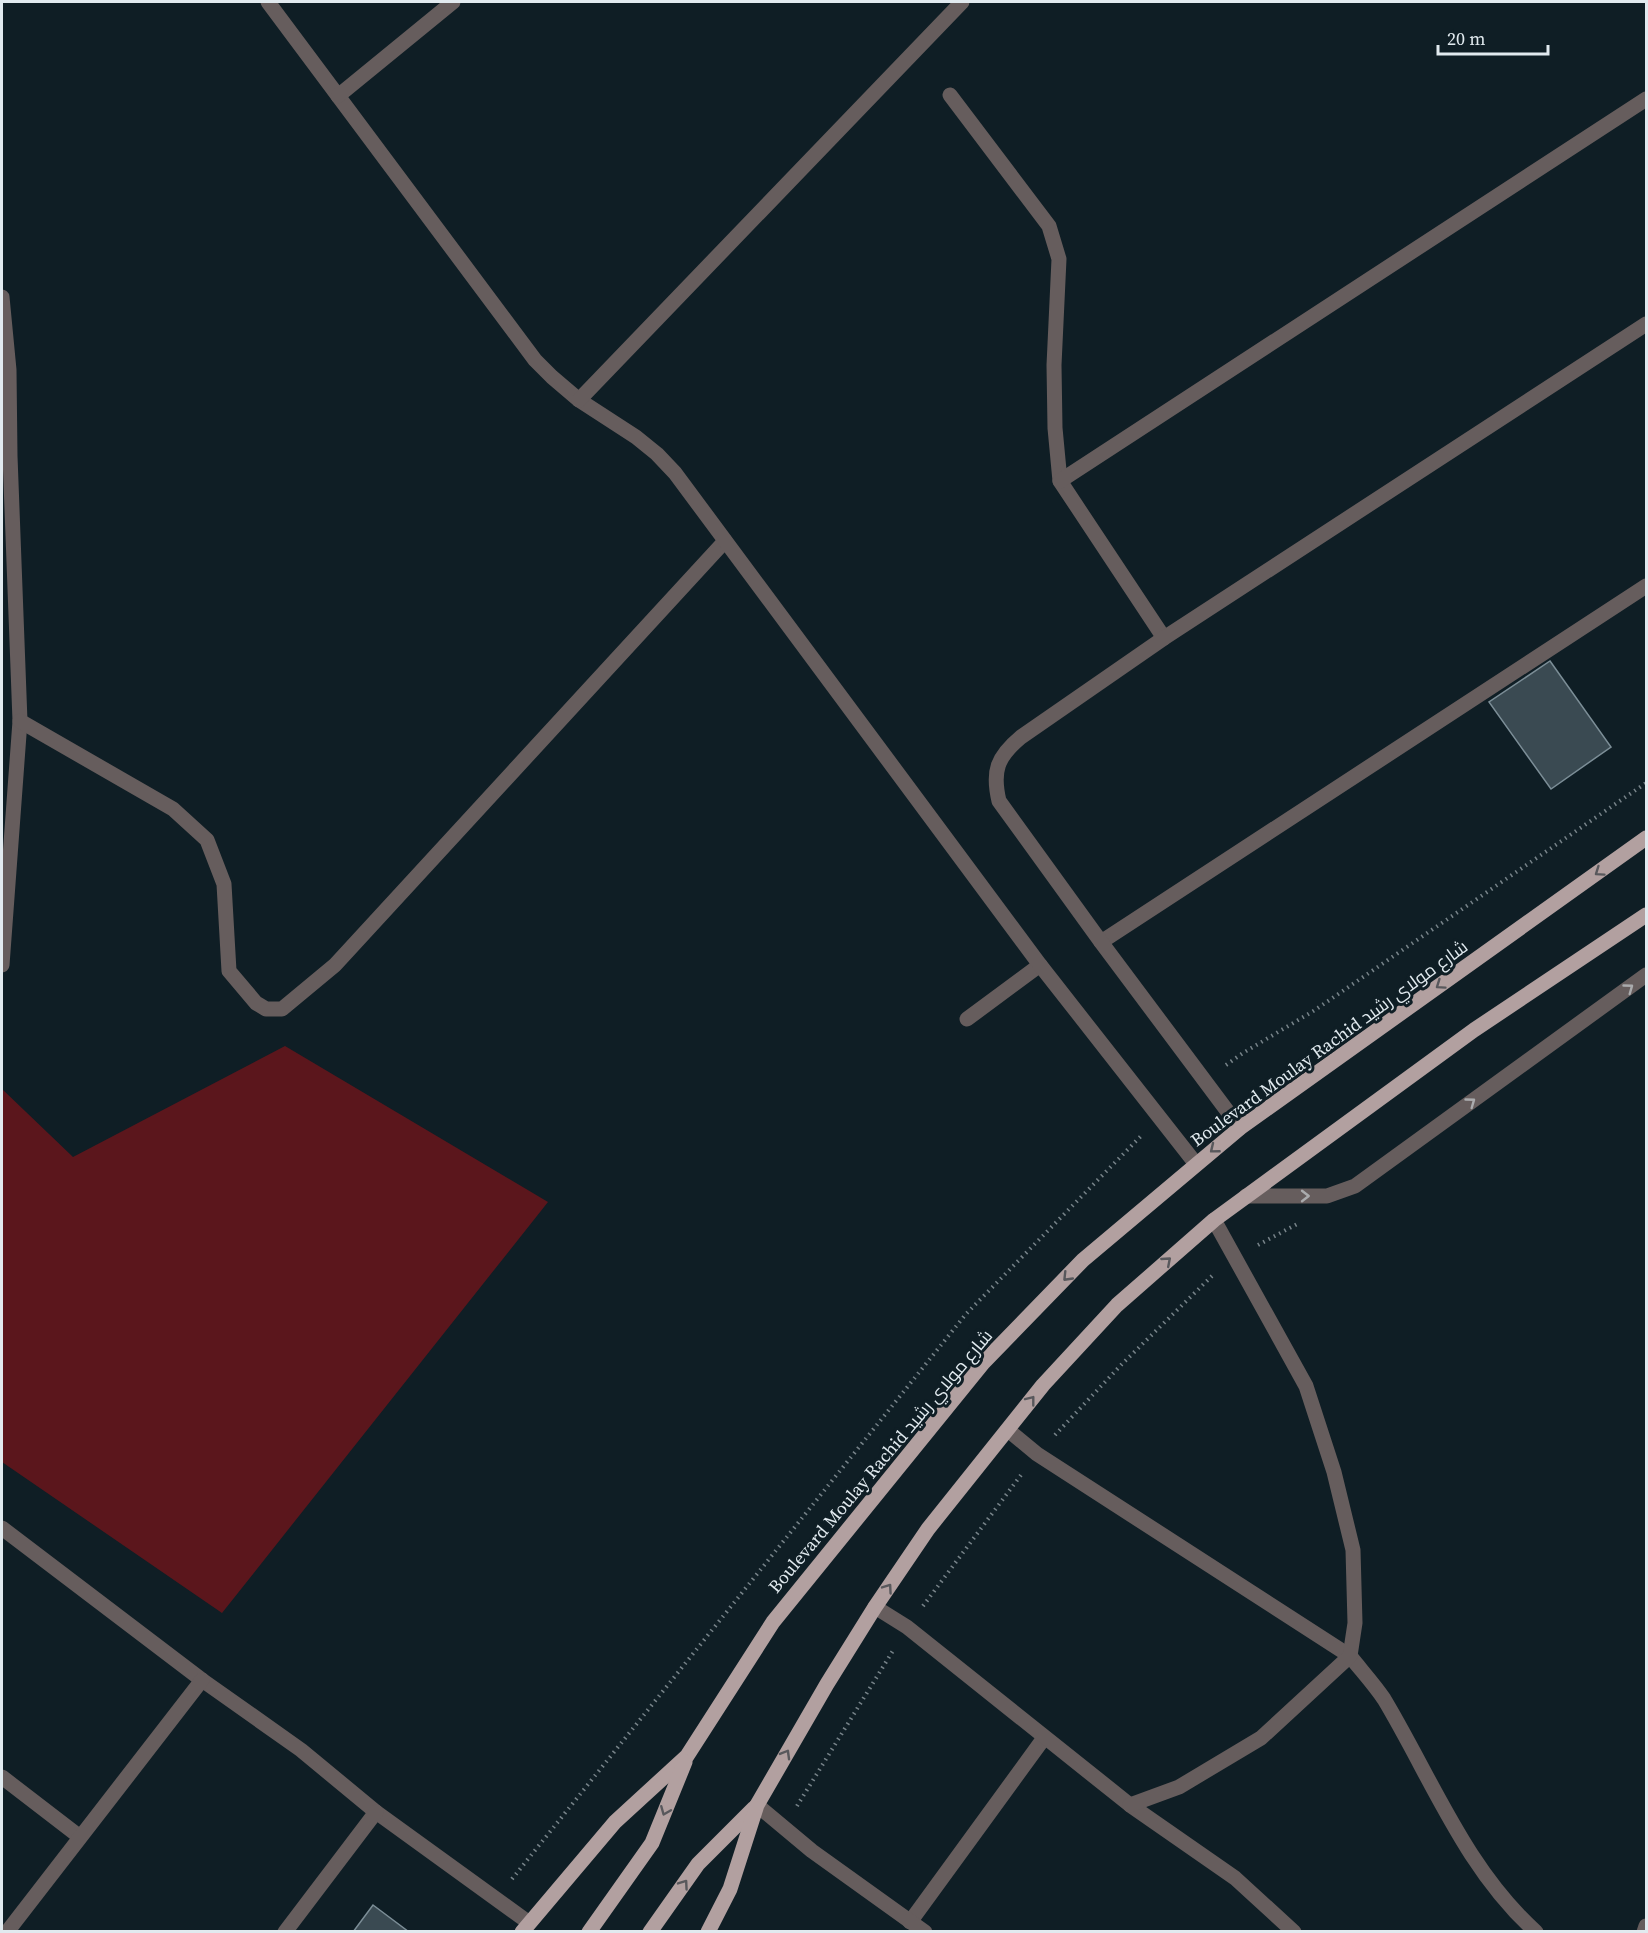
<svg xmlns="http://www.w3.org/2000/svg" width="1648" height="1933" viewBox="0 0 1648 1933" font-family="'Source Serif 4',Cairo,serif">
  <rect width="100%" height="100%" fill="#0f1e25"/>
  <path fill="#5b161c" d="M285,1046l263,156 -326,411 -220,-151v-373l71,68z"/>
  <g fill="#3a4a52" stroke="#7c8e97" stroke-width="1.5">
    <path d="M1550,661l61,86 -60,42 -62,-87z"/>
    <path d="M373,1905l36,27h-56z"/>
  </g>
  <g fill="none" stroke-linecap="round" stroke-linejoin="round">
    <g stroke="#778389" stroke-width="4" stroke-dasharray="1.5 4.5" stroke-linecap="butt">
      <path d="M1226,1065l17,-12 72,-43 331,-227"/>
      <path d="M1258,1245l41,-22"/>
      <path d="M1055,1435l66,-70 93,-91"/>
      <path d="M923,1606l98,-131"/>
      <path d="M797,1806l97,-157"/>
      <path d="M512,1879l454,-565 176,-179"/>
    </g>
    <g stroke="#665d5d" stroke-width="15">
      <path d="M2,297l7,73 1,86 10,265 -18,244"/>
      <path d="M20,721l153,88 34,31 17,44 5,87 27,32 10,6h16l53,-44 390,-424"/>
      <path d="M967,1019l73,-54"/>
      <path d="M910,1922l134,-184"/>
    </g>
    <g stroke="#665d5d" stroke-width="15">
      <path d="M268,2l267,358 17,17 27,23 57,37 21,17 18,19 365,492 156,199"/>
      <path d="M950,95l99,131 10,33 -5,106 1,63 5,53 104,157"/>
      <path d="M338,96l115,-94"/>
      <path d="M579,400l383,-398"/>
      <path d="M1060,481l586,-382"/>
      <path d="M1101,942l545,-356"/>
      <path d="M1240,1128l-139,-186 -102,-141c-7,-30 -2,-44 22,-64l143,-99 482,-314"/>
      <path d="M1246,1196h81l28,-10 291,-211"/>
      <path d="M1008,1430l29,24 313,202c11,14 24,28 34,43 48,80 81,169 152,233"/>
      <path d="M2,1528l200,152 99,70 75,62 152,110"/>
      <path d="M875,1607l32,20 223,178 105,73 59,54"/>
      <path d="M2,1777l78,60"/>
      <path d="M757,1805l55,46 113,81"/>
      <path d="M1130,1805l49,-18 82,-49 89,-82 5,-33 -2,-73 -19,-78 -28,-86 -92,-166"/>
      <path d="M7,1932l195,-252"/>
      <path d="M285,1932l91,-120"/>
      <path d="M1644,1932l2,-6"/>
    </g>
    <g stroke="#b2a0a0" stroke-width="15">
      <path d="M522,1932l93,-110 72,-66 86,-134 210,-259 100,-103 157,-132 406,-290"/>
      <path d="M589,1932l63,-89 33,-81"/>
      <path d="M650,1932l48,-68 56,-56"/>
      <path d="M708,1932l22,-43 27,-84 70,-121 48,-77 53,-78 115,-144 74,-80 97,-85 260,-190 172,-115"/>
    </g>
  </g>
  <defs><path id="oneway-chevron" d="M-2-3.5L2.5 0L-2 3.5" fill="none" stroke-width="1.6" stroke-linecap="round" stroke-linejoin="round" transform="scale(1.5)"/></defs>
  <g stroke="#58585c">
    <use href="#oneway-chevron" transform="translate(1599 872) rotate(145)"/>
    <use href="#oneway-chevron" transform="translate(1440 985) rotate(145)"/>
    <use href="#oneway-chevron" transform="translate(1214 1149) rotate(141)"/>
    <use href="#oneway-chevron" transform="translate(1167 1261) rotate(-41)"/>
    <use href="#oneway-chevron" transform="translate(1067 1277) rotate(134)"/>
    <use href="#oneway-chevron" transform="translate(1031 1400) rotate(-52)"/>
    <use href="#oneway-chevron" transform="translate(888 1588) rotate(-55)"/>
    <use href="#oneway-chevron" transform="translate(786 1754) rotate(-60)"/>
    <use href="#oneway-chevron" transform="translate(665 1811) rotate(112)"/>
    <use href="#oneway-chevron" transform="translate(684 1884) rotate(-55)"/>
  </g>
  <g stroke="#aaabad">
    <use href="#oneway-chevron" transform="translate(1629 988) rotate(-36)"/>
    <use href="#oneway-chevron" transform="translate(1471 1102) rotate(-36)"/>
    <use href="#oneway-chevron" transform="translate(1305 1196)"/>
  </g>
  <g text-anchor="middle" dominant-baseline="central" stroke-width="6" stroke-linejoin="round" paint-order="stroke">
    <g font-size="18" fill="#e1eaef" stroke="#0f1e25">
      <text transform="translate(1329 1043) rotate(-36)">Boulevard Moulay Rachid شارع مولاي رشيد</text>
      <text transform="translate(880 1461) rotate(-50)">Boulevard Moulay Rachid شارع مولاي رشيد</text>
    </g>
  </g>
  <rect width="1648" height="1933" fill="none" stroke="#e1eaef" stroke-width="6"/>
  <path d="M1438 45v9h110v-9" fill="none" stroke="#e1eaef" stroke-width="3"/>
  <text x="1447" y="45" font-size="18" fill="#e1eaef" stroke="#0f1e25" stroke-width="4.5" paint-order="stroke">20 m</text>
</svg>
